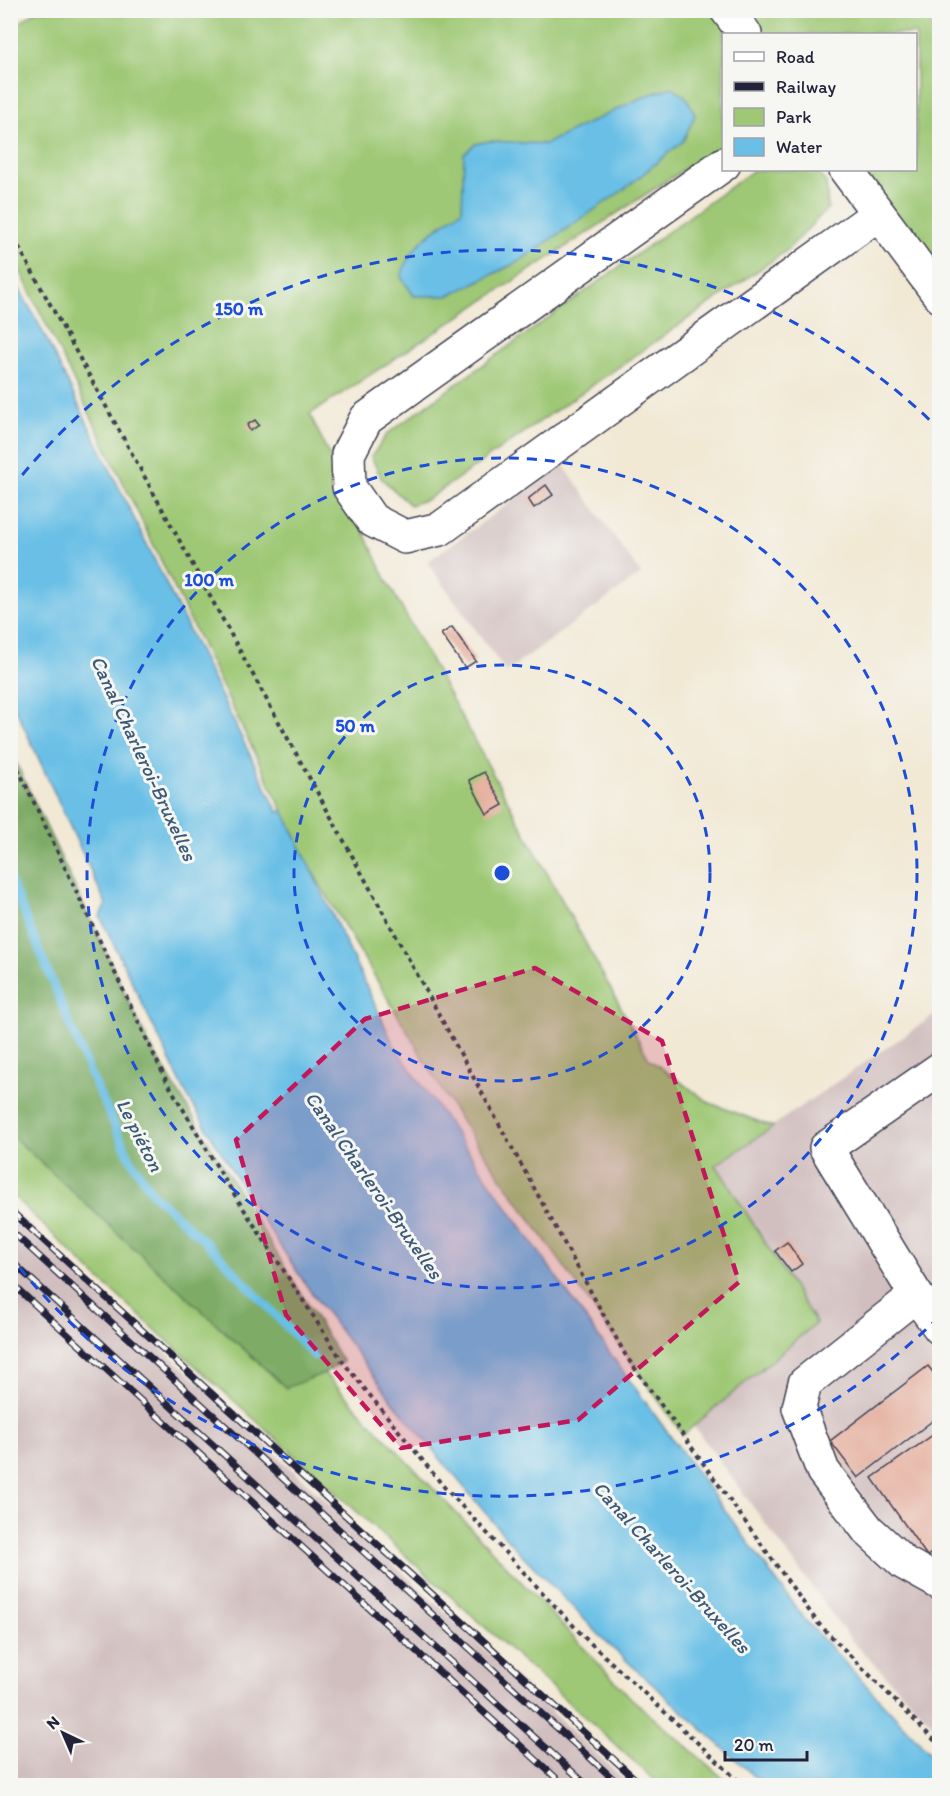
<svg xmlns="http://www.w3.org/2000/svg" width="950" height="1796" viewBox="0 0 950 1796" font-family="Itim,sans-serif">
  <rect width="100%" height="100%" fill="#f6f6f2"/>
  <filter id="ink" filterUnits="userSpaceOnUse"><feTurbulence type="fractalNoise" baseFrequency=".0167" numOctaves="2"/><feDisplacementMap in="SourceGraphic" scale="12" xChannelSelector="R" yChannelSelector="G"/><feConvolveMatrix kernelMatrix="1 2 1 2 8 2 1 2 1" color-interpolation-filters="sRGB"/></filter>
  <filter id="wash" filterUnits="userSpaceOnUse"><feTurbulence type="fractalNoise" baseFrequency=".008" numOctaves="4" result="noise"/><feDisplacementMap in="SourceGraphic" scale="24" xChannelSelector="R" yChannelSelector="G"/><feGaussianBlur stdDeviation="1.35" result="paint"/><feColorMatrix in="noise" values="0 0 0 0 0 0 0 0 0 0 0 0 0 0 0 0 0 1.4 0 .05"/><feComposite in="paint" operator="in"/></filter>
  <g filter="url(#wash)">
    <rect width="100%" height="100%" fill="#f2e9d5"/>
    <g fill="#d1bfbf">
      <path d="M563,465l78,109 -135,98 -79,-110z"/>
      <path d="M939,1012v719l-88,-91 -278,-378z"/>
      <path d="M10,1208l154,142 466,435h-619z"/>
    </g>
    <g fill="#9ec875" stroke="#607558" stroke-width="1.5">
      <path d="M714,10l15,24h-5l-1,110 -413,270 76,165 263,480 61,44 63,24 -57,38 100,158 -133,112 -226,-320 -145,-244 -301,-619v-223l25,-18z"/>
      <path d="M730,11h197l13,44 -1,241 -93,-126h70v-136h-169z"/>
      <path d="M754,170h60l12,12 2,26 -42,43 -358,248 -18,6 -28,-26 -11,-22 16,-23z"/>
      <path d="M10,1130l280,248 34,-5 308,326 99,86h-71l-561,-506 -88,-85z"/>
    </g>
    <path fill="#7eac66" stroke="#506750" stroke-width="1.5" d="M11,752l139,294 193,316 -19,11 -38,15 -275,-253z"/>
    <g fill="#69bfe6" stroke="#467090" stroke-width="1.5">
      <path d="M672,87l15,11 8,17 -12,26 -57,47 -108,74 -70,34h-34l-13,-19c10,-35 33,-46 61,-67l2,-56 11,-10 14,-3 56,3 100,-48z"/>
      <path d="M10,272l30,54 238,486 5,-2 112,237 224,319 186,254 134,143v22h-175l-156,-141 -100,-104 -114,-137 -86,-115 -57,-86 -66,-110 -85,-176 6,-12 -95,-205z"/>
    </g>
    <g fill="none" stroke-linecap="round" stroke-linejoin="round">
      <path stroke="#69bfe6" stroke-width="8" d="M10,879l79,192 41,87 22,35 64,59 98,104"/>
    </g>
    <g id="blocks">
      <g fill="#e5af9e">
        <path d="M255,420l4,5 -9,6 -3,-6z"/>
        <path d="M546,485l7,10 -19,13 -6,-9z"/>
        <path d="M452,627l24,34 -11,7 -24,-34z"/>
        <path d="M484,772l19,33 -16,9 -18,-34z"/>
        <path d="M787,1242l15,22 -11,8 -16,-21z"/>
        <path d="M928,1366l12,15v34l-82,63 -28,-37z"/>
        <path d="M940,1430v117l-13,9 -55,-78z"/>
      </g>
    </g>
  </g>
  <g filter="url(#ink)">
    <use href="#blocks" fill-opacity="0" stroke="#414052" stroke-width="1.5"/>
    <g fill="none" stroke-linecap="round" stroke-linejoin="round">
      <g stroke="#414052" stroke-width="36">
        <g id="minor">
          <path d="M727,10l18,24"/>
          <path d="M724,164l-358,255 -18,35 1,33 23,33 33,17 35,-8 438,-315"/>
          <path d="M846,170l94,126"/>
          <path d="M940,1069l-114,79 90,147 24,33"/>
          <path d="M916,1295l-111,88 -6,25 24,63 45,59 36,33 36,20"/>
        </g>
      </g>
      <g stroke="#414052" stroke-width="4" stroke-dasharray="4.5 4.5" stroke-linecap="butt">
        <path d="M10,231l616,1125 192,267 122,123"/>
        <path d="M10,752l156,328 57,97 120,185 102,126 140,150 159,148"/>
      </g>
      <use href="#minor" stroke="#fff" stroke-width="33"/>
      <g stroke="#22223b" stroke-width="7">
        <g id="rail">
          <path d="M10,1210l633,576"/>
          <path d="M10,1230l611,556"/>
          <path d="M10,1260l578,526"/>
          <path d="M10,1282l555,504"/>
        </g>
      </g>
      <use href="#rail" stroke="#f6f6f2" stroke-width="4.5" stroke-dasharray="14" stroke-linecap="butt"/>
    </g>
  </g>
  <path fill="#c2185b" fill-opacity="0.2" stroke="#c2185b" stroke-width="4.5" stroke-dasharray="12 8" stroke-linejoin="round" d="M535,968l127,73 77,241 -161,138 -177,28 -115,-133 -50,-175 129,-121z"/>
  <g fill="none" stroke="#1d4ed8" stroke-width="3" stroke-dasharray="10 8">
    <circle cx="502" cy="873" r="208"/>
    <circle cx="502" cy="873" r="415"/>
    <path d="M939 1317A623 623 0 0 1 11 1257M11 489A623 623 0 0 1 939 429"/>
  </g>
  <g text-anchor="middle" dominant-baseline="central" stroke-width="6" stroke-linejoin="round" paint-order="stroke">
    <g font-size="20" font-style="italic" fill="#3b5977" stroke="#f6f6f2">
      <text transform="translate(144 758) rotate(65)">Canal Charleroi-Bruxelles</text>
      <text transform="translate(140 1135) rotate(63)">Le piéton</text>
      <text transform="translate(374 1185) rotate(55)">Canal Charleroi-Bruxelles</text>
      <text transform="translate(672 1567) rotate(48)">Canal Charleroi-Bruxelles</text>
    </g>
  </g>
  <circle cx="502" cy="873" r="9" fill="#1d4ed8" stroke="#f6f6f2" stroke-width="3"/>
  <g font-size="18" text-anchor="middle" font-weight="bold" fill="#1d4ed8" stroke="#f6f6f2" stroke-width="6" stroke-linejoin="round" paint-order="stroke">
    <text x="239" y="315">150 m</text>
    <text x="209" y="586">100 m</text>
    <text x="355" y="732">50 m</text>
  </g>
  <rect width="950" height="1796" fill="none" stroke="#f6f6f2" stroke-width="36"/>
  <rect x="722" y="33" width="195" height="138" fill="#f6f6f2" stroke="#a1a1a9" stroke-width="1.5"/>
  <rect x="734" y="52" width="30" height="9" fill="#ffffff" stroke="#a1a1a9" stroke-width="1.5"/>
  <text x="776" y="63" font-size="18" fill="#22223b">Road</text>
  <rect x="734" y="82" width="30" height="9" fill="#22223b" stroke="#a1a1a9" stroke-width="1.5"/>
  <text x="776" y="93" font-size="18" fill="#22223b">Railway</text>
  <rect x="734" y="108" width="30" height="18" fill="#9ec875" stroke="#a1a1a9" stroke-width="1.5"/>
  <text x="776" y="123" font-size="18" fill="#22223b">Park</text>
  <rect x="734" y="138" width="30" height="18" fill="#69bfe6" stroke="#a1a1a9" stroke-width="1.5"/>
  <text x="776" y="153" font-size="18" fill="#22223b">Water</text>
  <g transform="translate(63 1733) rotate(316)" stroke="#f6f6f2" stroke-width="4.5" paint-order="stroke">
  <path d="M0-4.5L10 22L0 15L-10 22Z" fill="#22223b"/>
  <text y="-9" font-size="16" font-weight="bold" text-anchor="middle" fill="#22223b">N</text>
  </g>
  <path d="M725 1751v9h82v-9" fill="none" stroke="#22223b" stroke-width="3"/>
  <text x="734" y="1751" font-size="18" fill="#22223b" stroke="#f6f6f2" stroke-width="4.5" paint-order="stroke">20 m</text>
</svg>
